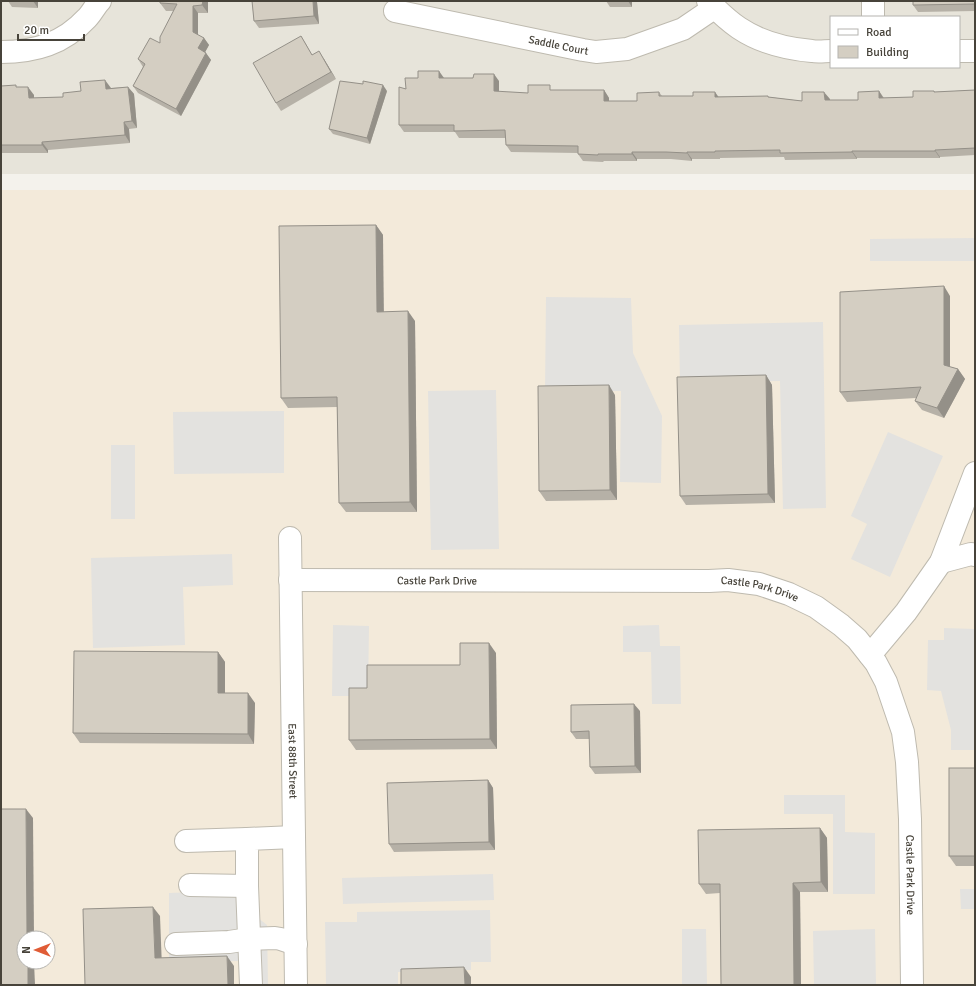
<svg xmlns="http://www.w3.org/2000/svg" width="976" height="986" viewBox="0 0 976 986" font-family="Signika,sans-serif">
  <rect width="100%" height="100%" fill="#f4f2ec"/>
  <path fill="#e7e4da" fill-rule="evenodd" d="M1,1h974v173h-974zM831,17h128v50h-128z"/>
  <path fill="#f3eada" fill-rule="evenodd" d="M1,190h974v795h-974zM24,938h24v24h-24z"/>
  <g fill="#e3e2df">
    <path d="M975,238v23h-105v-22z"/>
    <path d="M546,297l85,1 2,55 29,63 -1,67 -41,-1 1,-91 -76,1z"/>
    <path d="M823,322l3,186 -43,1 -3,-128 -100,2 -1,-58z"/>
    <path d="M496,390l3,159 -68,1 -3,-159z"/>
    <path d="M284,411v62l-110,1 -1,-62z"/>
    <path d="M888,432l55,24 -53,121 -39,-18 16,-35 -16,-8z"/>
    <rect x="111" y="445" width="24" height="74"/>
    <path d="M232,554l1,31 -50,2 2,58 -92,3 -2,-90z"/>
    <path d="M333,625l36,1 -1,70h-36z"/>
    <path d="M659,625l1,21h20l1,58h-29l-1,-52h-28v-26z"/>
    <path d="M944,628l31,1v121h-24v-20l-10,-39 -14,-1 1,-50h16z"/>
    <path d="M784,795h61v37l30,1v61h-42v-80h-49z"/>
    <path d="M493,874l1,26 -151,4 -1,-26z"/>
    <path d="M960,889h15v20h-14z"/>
    <path d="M246,890l2,20 19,15 1,60h-26v-24l-73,1v-69z"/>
    <path d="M490,910l1,52h-20v8l-73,2v13h-72l-1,-63h32v-10z"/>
    <path d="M682,929h24l1,56h-25z"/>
    <path d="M875,929l1,56h-62l-1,-54z"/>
  </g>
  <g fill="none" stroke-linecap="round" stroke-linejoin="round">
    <g stroke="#bebaaf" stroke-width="24">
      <g id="minor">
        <path d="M708,1c10,10 19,19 31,27 21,14 48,21 73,23 6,1 13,0 19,0"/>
        <path d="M873,1v16"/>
        <path id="s1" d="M395,11l188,39 13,2 31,-3 56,-20 31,-21"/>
        <path d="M959,51h16"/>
        <path d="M1,52c34,0 62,-8 86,-34 5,-5 8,-12 13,-17"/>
        <path id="s2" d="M290,538l6,447"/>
        <path d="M941,562l30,-8 4,1"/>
        <path id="s3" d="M290,580l419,1 19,-1 31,4 30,10 27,13 25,18 16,14 19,24 10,19 17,50 4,30 3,57 2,166"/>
        <path d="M870,655l36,-43 35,-50 34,-89"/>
        <path d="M186,841l61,-2"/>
        <path d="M190,885l57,1"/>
        <path d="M176,944l53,-2 20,-3 26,-1 6,1 15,5"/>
        <path d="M251,985l-4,-99v-47l47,-2"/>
      </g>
    </g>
    <use href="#minor" stroke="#fff" stroke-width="22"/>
  </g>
  <g fill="#b6b1a7">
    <path d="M8,1h30v7l-26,-1z"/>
    <path d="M160,1h48v12h-10v22l6,3 5,7 -4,7 6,8 -30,56 -43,-23 -5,-7 10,-19 -5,-8 22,-16 14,-32h-8l-6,-8z"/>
    <path d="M252,1h64l1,1 2,22 -60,4 -5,-7z"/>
    <path d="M606,1h26v6h-22z"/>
    <path d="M765,1h65v1h-64z"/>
    <path d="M975,1v10l-57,1 -5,-7z"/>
    <path d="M301,36l5,8 6,11 12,4 12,20 -55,32 -5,-8z"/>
    <path d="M418,78h26l55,3v11l29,1 25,-3h51l5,8v3h28l22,-9 3,4 107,1 33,4 28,-2v1h28l21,-9 5,7 29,-1 21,-6 1,1 40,-2v65l-35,2v1h-83v1l-72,1 -1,-3 -64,1v1h-28v2l-21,-2h-34v2h-33l-1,1 -20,-1 -5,-7v-1l-67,-1 -5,-7v-7h-47l-4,-6h-51l-5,-7 7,-36z"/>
    <path d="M1,86l17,1 16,8v3l29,-1 18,-6 30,-3 17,-1 6,7 3,34 -8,1 1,14 -82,7v3h-47z"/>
    <path d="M387,91l-17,53 -37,-10 -4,-5z"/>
    <path d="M376,225l7,10v77l32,9 2,191h-71l-7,-9 -2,-96 -49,1 -7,-10z"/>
    <path d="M950,296v71l8,2 7,10 -21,39 -22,-8 -7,-9 1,-3 -69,4 -7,-10z"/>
    <path d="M766,375l6,10 3,118 -89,2 -6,-9z"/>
    <path d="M615,395l2,105 -71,1 -7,-10z"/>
    <path d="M218,652l7,10v31l30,10 -1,41 -174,-1 -7,-10z"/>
    <path d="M496,653l1,96 -141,1 -7,-10 18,-52 93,-23z"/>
    <path d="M640,711l1,62 -46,1 -5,-7v-28h-14l-5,-7z"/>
    <path d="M975,768v98h-19l-7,-10z"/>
    <path d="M488,780l5,8 2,62 -101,2 -5,-8z"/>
    <path d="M820,828l7,10 1,54h-28l1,93h-80l-1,-92 -14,1 -7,-10z"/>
  </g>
  <g fill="#949088">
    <path d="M33,1h5v7z"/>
    <path d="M203,1h5v12l-6,-8z"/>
    <path d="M313,1h3l1,1 2,22 -5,-8z"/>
    <path d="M628,1h4v6z"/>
    <path d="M193,6l5,7v26l-5,-7z"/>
    <path d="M204,38l5,7 -6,11 -5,-8z"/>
    <path d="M319,51l5,8 12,20 -5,-7z"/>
    <path d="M206,53l5,7 -30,56 -5,-7z"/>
    <path d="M439,71l5,7h-5z"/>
    <path d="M494,74l5,7v18l-5,-8z"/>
    <path d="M105,80l6,8 1,8 -6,-7z"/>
    <path d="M383,85l4,6 -17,53 -3,-6z"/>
    <path d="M28,87l6,8v11l-5,-8z"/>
    <path d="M128,87l6,7 3,34 -5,-7z"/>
    <path d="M604,90l5,8v10l-5,-7z"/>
    <path d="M879,91l5,8 -5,-1z"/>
    <path d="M715,92l5,7 -5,-2z"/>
    <path d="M824,92l6,7v8l-5,-7z"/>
    <path d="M124,122l5,7 1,14 -5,-8z"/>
    <path d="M42,142l6,8v3l-6,-8z"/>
    <path d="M935,150l5,7v1l-5,-7z"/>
    <path d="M852,151l5,7v1l-5,-7z"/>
    <path d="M632,152l5,7v2l-5,-7z"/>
    <path d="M687,152l5,7v2l-5,-8z"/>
    <path d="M376,225l7,10 1,87 -7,-10z"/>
    <path d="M944,286l6,10v78l-6,-9z"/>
    <path d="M408,311l7,10 2,191 -7,-10z"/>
    <path d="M958,369l7,10 -21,39 -7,-10z"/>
    <path d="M766,375l6,10 3,118 -7,-9z"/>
    <path d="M609,385l6,10 2,105 -7,-10z"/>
    <path d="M489,643l7,10 1,96 -7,-10z"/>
    <path d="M218,652l7,10v41l-7,-10z"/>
    <path d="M248,693l7,10 -1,41 -6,-10z"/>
    <path d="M634,704l6,7 1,62 -6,-7z"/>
    <path d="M488,780l5,8 2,62 -6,-8z"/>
    <path d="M26,809l7,9 1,120h-7z"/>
    <path d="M820,828l7,10 1,54 -7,-10z"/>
    <path d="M793,883l7,9 1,93h-7z"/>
    <path d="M153,907l7,9 2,52 -7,-10z"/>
    <path d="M227,956l7,10v19h-6z"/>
    <path d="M28,962h6l1,23h-7z"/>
    <path d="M464,967l7,10v8h-6z"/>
  </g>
  <g fill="#d4cec2" stroke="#949088">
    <path d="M160,1h43l-1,4 -9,1v26l11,6 -6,10 8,5 -30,56 -43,-23 12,-22 -7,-5 12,-21 10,5v-6l17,-33 -17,-1z"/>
    <path d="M252,1h61l1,15 -60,5z"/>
    <path d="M913,1h62v3l-62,1z"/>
    <path d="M301,36l11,19 7,-4 12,21 -55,31 -23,-40z"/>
    <path d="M418,71h21v7h34l1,-4h20v17l34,2v-8h22v5h54v11h33v-8l22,-1v4h34v-4h22v5l53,-1v1l34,4v-9h22l1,8h33v-8l21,-1v7l34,-1v-6h21v1l41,-2v58l-40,2v1h-83v1l-72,1v-3l-65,1v1h-28v1l-21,-1h-34v2h-34v1l-20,-1v-8l-72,-1 -1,-15 -51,1v-6h-55v-38l7,2 -1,-11h13z"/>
    <path d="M105,80l1,9 22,-2 4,34 -8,1 1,13 -83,7v3h-41v-59l15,-1v2h12l1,11 34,-1v-4l18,-2 -1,-9z"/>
    <path d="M340,81l23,3v-3l20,4 -16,53 -38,-9z"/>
    <path d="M376,225l1,87 31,-1 2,191 -71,1 -2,-106 -56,1 -2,-172z"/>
    <path d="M944,286v79l14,4 -21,39 -22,-7 6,-14 -81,5v-100z"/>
    <path d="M766,375l2,119 -88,2 -3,-119z"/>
    <path d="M609,385l1,105 -71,1 -1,-105z"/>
    <path d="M460,643h29l1,96 -141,1v-52h18v-23h93z"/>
    <path d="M74,651l144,1v41h30v41l-175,-1z"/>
    <path d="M634,704l1,62 -45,1 -1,-36 -18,1v-27z"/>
    <rect x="949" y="768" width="26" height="88"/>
    <path d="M488,780l1,62 -100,2 -2,-61z"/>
    <path d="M1,809h25l1,129h-3v24h4v23h-27z"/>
    <path d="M820,828l1,54 -28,1 1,102h-73l-1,-101h-21l-1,-54z"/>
    <path d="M153,907l2,51 72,-2 1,29h-143l-2,-76z"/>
    <path d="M464,967l1,18h-64v-16z"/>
  </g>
  <g text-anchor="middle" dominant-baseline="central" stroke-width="3" stroke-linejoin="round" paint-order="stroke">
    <g font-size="11" fill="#47433a" stroke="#fff">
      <text stroke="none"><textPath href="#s1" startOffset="167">Saddle Court</textPath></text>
      <text stroke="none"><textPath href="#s3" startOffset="147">Castle Park Drive</textPath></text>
      <text stroke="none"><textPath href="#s3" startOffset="471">Castle Park Drive</textPath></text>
      <text stroke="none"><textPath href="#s2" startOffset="223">East 88th Street</textPath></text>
      <text stroke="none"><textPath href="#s3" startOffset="831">Castle Park Drive</textPath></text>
    </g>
  </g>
  <rect width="976" height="986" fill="none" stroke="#47433a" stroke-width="4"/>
  <rect x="830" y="16" width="130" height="52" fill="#ffffff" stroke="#b5b4b0"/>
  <rect x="838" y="29" width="20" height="6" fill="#ffffff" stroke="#b5b4b0"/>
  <text x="866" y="36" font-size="12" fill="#47433a">Road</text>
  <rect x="838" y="46" width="20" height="12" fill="#d4cec2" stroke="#b5b4b0"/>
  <text x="866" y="56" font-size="12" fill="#47433a">Building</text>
  <g transform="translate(36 950) rotate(270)"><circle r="19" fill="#ffffff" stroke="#b5b4b0"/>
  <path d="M0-3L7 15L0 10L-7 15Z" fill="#e05c36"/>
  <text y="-6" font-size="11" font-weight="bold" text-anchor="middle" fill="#47433a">N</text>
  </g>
  <path d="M18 34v6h66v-6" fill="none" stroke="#47433a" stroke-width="2"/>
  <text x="24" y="34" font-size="12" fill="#47433a" stroke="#ffffff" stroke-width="3" paint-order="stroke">20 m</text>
</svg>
